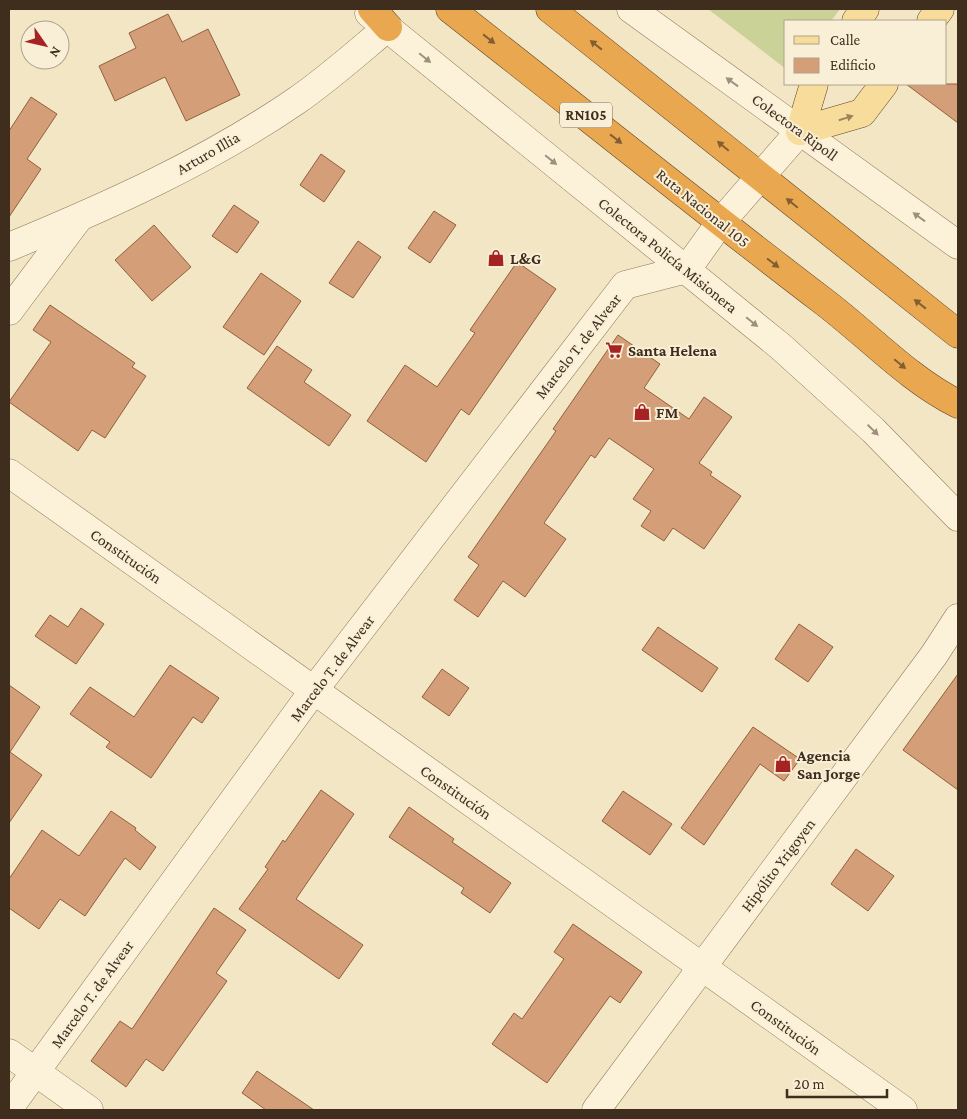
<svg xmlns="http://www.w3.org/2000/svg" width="967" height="1119" viewBox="0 0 967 1119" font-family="'Crimson Pro',serif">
  <rect width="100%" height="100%" fill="#f3e6c5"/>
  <path fill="#cbd298" d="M708,9h132l-9,12h-45v48z"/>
  <g fill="#d49f78" stroke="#925f3c">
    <path d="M168,14l14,28 26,-13 32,66 -54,26 -21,-44 -50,24 -16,-35 37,-18 -7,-15z"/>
    <path d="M906,84h52v39z"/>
    <path d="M31,97l26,17 -30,45 14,10 -32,48v-86z"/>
    <path d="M321,154l24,17 -21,31 -24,-17z"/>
    <path d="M234,205l25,17 -22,31 -25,-17z"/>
    <path d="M434,211l22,14 -26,38 -22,-15z"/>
    <path d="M154,225l37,42 -39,34 -37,-41z"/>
    <path d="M358,241l23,16 -28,41 -24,-15z"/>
    <path d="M517,262l39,27 -87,126 -8,-6 -35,53 -59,-41 38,-56 32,22 38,-54 -5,-3z"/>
    <path d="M261,273l40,28 -37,54 -41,-28z"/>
    <path d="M50,305l85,58 -3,4 14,9 -41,62 -13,-8 -14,21 -69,-49 42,-60 -18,-12z"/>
    <path d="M618,335l42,29 -16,24 45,31 15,-22 28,20 -33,46 13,9 -2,3 31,21 -37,53 -31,-21 -9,13 -23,-15 10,-15 -18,-12 21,-30 -45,-31 -14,20 -4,-3 -47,68 22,16 -41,58 -22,-16 -25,36 -24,-17 25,-35 -11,-8 88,-126 -3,-2z"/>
    <path d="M277,346l35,24 -8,12 47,33 -22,31 -82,-58z"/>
    <path d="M81,608l23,16 -28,40 -41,-28 15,-21 18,12z"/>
    <path d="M799,624l34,23 -25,35 -33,-23z"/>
    <path d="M658,627l60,41 -16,24 -60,-42z"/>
    <path d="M170,665l49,33 -17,25 -9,-6 -42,61 -45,-31 4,-5 -40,-28 20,-27 44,30z"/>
    <path d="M442,669l27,19 -20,28 -27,-19z"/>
    <path d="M958,674v116l-55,-40z"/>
    <path d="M9,685l31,22 -30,45 32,23 -33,48z"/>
    <path d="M753,727l47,32 -16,22 -24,-17 -56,81 -23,-17z"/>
    <path d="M321,790l33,24 -58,85 67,46 -24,34 -100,-70 29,-40 -3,-2 18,-27 2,2z"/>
    <path d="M623,791l49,33 -22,31 -48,-34z"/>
    <path d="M409,807l45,32 -2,3 59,41 -21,30 -29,-20 3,-5 -75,-51z"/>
    <path d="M111,811l25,17 -1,2 6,5 15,12 -16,23 -15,-12 -40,58 -25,-17 -21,30 -30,-21v-29l33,-49 37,26z"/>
    <path d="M856,849l38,27 -26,35 -37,-27z"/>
    <path d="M214,908l32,22 -30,43 11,8 -64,90 -17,-12 -20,28 -35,-26 29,-40 12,8z"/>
    <path d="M573,924l69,48 -22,31 -10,-7 -63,87 -55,-39 22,-31 8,6 42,-60 -10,-7z"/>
    <path d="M257,1071l57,39h-48l-24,-17z"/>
  </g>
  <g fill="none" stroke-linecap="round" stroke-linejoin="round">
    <g stroke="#907759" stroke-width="29">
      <g id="minor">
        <path d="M631,9l327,236"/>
        <path d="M369,13l411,333 93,84 85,87"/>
        <path d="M9,247c99,-41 198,-85 287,-146 32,-22 62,-49 92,-74"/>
        <path d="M687,269l33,-46 80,-92"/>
        <path d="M9,311l69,-92"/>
        <path d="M9,473l894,637"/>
        <path d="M9,1053l80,57"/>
        <path d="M9,1108l305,-418 311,-405 62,-16"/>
        <path d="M596,1110l338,-455 24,-37"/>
      </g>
    </g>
    <g stroke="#5e442d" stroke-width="29">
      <g id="major">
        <path d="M856,21l9,-12"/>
        <path d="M931,21l9,-12"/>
        <path d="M800,131l62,-18 22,-29"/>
        <path d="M800,131l14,-47"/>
      </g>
    </g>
    <g stroke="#5e442d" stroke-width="29">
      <g id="highway">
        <path d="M372,9l16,18"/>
        <path d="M450,9c124,97 247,196 373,292 45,34 85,78 135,103"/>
        <path d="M550,9l408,325"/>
      </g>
    </g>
    <use href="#minor" stroke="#fcf2da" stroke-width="28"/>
    <use href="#major" stroke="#f8dc9b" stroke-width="28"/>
    <use href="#highway" stroke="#e9a74f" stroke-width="28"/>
  </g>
  <defs><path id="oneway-solid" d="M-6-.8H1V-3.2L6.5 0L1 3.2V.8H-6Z" transform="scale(1.25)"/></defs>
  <g fill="#835e32">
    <use href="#oneway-solid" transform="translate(489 39) rotate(38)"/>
    <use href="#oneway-solid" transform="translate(596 45) rotate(-142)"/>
    <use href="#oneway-solid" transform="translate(616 139) rotate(38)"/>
    <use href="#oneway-solid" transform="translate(723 146) rotate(-140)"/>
    <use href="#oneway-solid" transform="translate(792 203) rotate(-141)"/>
    <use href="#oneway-solid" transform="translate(773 263) rotate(37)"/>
    <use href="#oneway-solid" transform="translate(920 304) rotate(-142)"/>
    <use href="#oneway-solid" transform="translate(900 364) rotate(39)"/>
  </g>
  <g fill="#9e907c">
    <use href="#oneway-solid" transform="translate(425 58) rotate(39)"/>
    <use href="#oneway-solid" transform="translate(732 82) rotate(-144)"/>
    <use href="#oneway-solid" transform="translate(551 160) rotate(39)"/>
    <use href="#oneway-solid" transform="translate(919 217) rotate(-144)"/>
    <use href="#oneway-solid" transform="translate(752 322) rotate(39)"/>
    <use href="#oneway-solid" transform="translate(873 430) rotate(44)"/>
  </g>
  <use fill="#9c855c" href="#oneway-solid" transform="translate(846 118) rotate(-17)"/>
  <defs>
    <g id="shop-bare" transform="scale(1.35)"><path d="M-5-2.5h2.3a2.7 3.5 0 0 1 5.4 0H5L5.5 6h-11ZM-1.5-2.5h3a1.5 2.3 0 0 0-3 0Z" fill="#a52323" stroke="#f9efd6" stroke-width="2.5" paint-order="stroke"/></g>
    <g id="supermarket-bare" transform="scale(1.35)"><path d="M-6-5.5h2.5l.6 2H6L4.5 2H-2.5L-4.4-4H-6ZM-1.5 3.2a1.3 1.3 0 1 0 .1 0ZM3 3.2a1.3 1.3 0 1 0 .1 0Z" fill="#a52323" stroke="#f9efd6" stroke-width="2.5" paint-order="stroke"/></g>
  </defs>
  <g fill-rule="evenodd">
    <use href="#shop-bare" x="496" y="258"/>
    <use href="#supermarket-bare" x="614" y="350"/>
    <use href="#shop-bare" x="642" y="412"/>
    <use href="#shop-bare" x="783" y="764"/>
  </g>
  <g text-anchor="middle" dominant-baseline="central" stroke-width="4" stroke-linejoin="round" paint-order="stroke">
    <rect fill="#f9efd6" stroke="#776855" stroke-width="1" x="560" y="102.5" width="52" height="25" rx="4"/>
    <g font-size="15" font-weight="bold" fill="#3f2e1e">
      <text x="586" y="115">RN105</text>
    </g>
    <g font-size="16" fill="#3f2e1e" stroke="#f9efd6">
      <text transform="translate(795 127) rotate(36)">Colectora Ripoll</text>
      <text transform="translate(208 153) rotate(-30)">Arturo Illia</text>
      <text transform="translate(703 208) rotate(39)">Ruta Nacional 105</text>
      <text transform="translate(668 255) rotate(39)">Colectora Policía Misionera</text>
      <text transform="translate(578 346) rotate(-52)">Marcelo T. de Alvear</text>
      <text transform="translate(126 556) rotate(35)">Constitución</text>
      <text transform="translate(332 668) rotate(-53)">Marcelo T. de Alvear</text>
      <text transform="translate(456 792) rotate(35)">Constitución</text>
      <text transform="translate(778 865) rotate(-53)">Hipólito Yrigoyen</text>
      <text transform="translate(92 994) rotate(-54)">Marcelo T. de Alvear</text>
      <text transform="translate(786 1027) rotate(36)">Constitución</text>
    </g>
    <g font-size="16" font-weight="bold" fill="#3f2e1e" stroke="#f9efd6" text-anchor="start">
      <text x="510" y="258">L&amp;G</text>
      <text x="628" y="350">Santa Helena</text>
      <text x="656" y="412">FM</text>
      <text x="797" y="755">Agencia<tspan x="797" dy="18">San Jorge</tspan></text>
    </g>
  </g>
  <rect width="967" height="1119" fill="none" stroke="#3f2e1e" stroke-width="20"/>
  <rect x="784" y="20" width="162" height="65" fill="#f9efd6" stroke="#afa28c"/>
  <rect x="794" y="36" width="25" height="8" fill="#f8dc9b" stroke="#afa28c"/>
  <text x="830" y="45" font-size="15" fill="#3f2e1e">Calle</text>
  <rect x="794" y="58" width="25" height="15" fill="#d49f78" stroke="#afa28c"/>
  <text x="830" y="70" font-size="15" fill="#3f2e1e">Edificio</text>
  <g transform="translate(45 45) rotate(124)"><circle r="24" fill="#f9efd6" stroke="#afa28c"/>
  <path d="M0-4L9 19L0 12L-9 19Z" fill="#a52323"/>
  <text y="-8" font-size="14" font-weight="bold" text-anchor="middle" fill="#3f2e1e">N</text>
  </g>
  <path d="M787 1089v8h100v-8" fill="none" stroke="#3f2e1e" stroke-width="2.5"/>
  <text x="794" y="1089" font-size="15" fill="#3f2e1e" stroke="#f9efd6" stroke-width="4" paint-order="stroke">20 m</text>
</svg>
